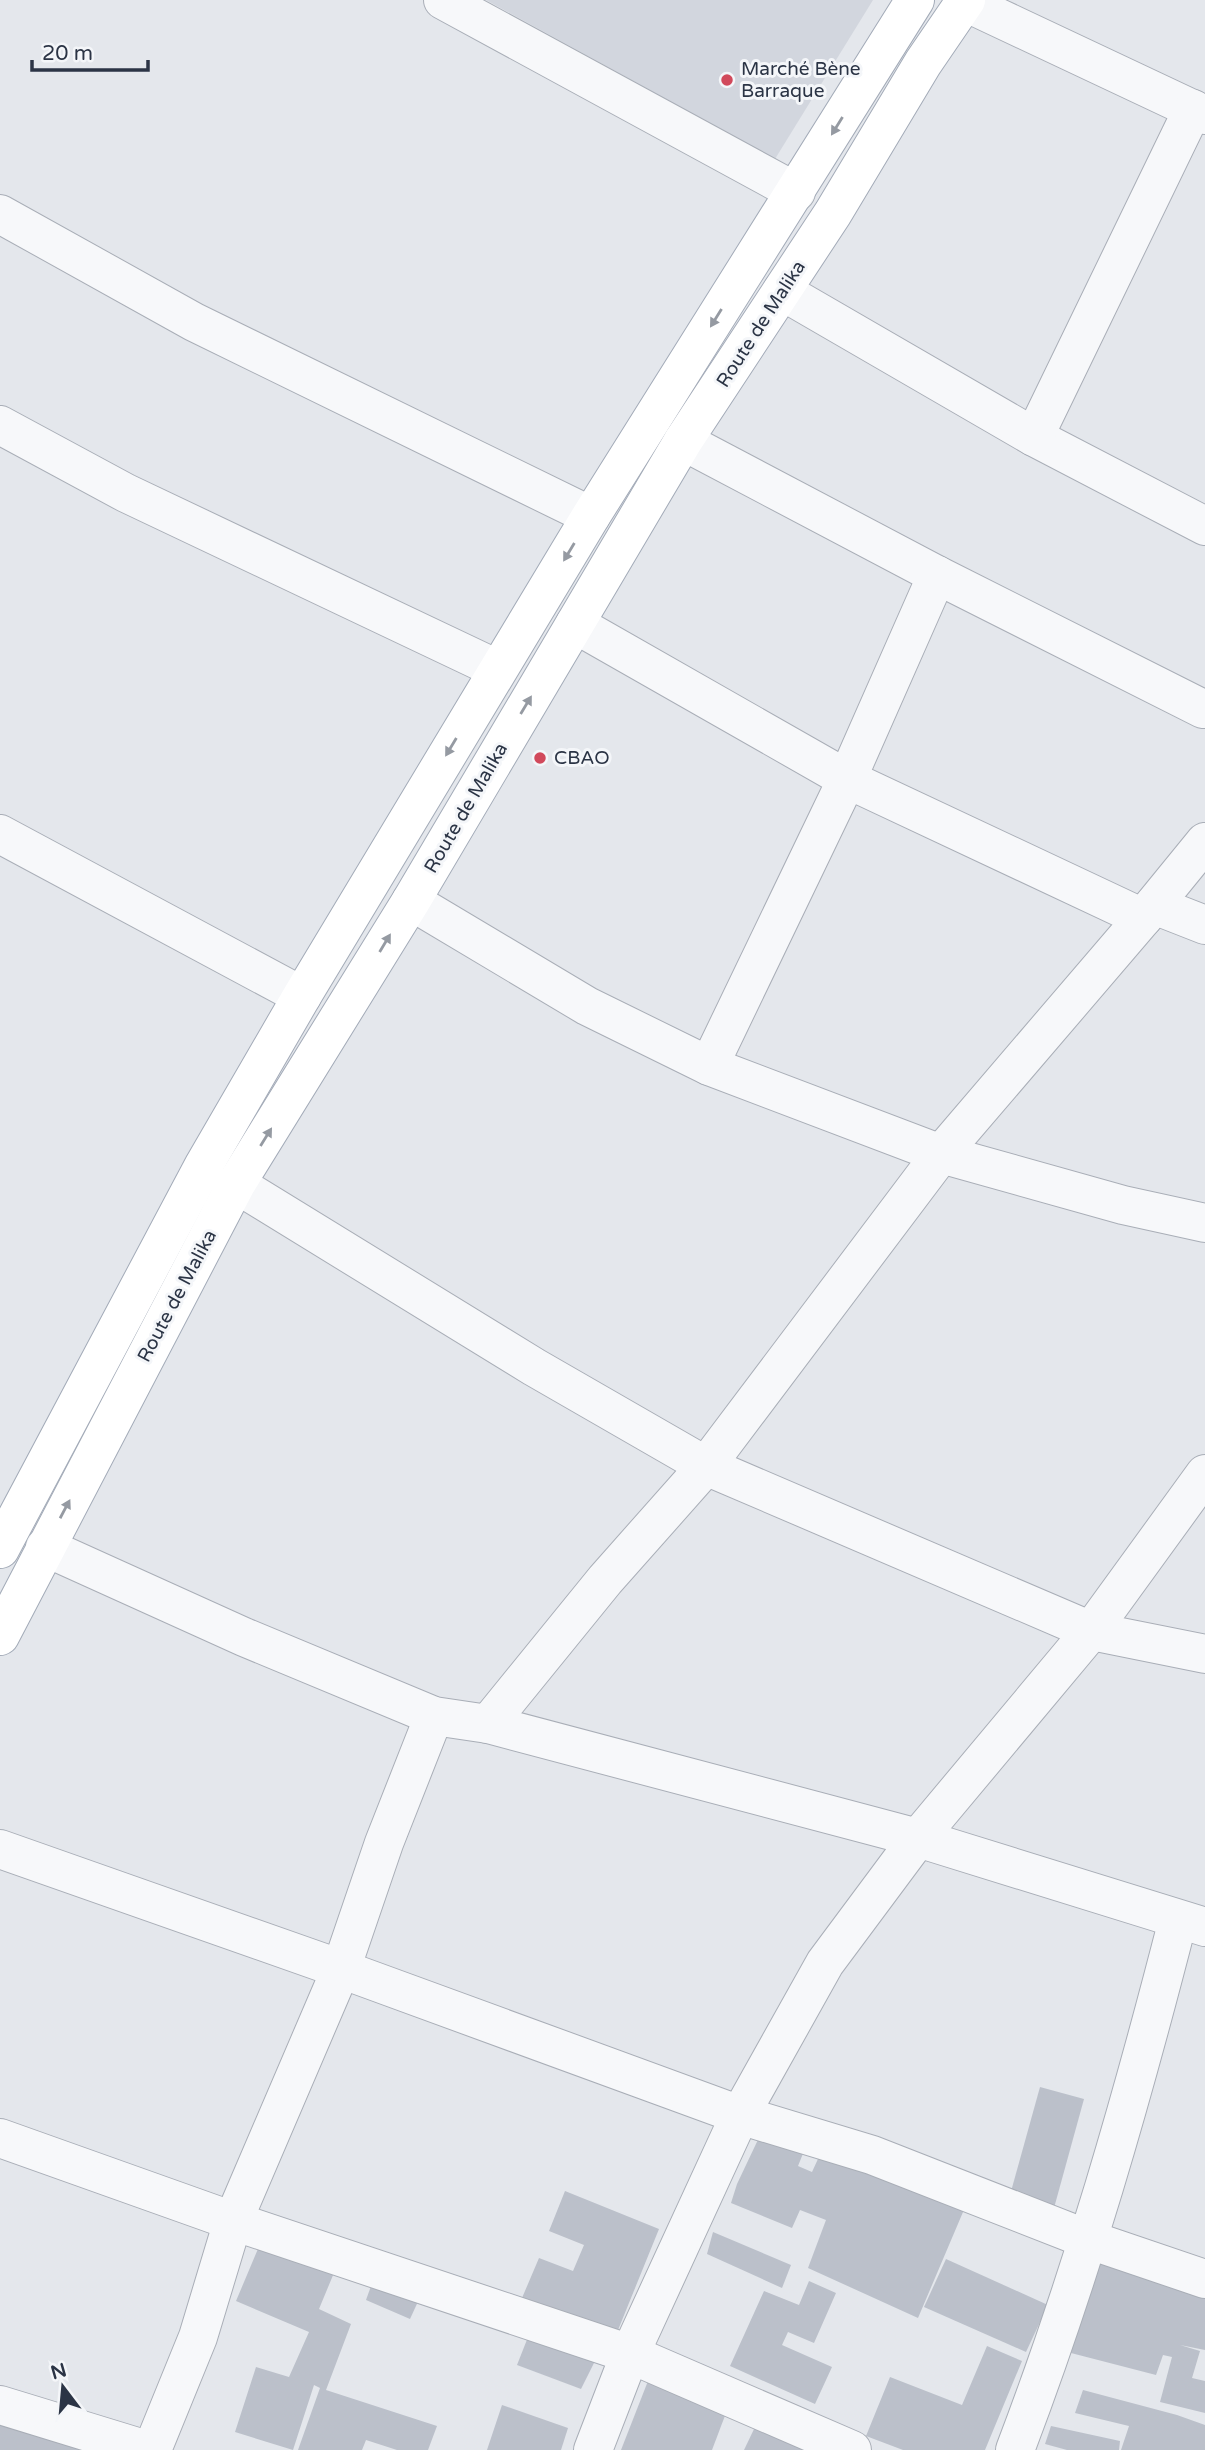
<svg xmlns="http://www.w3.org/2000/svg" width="1205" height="2450" viewBox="0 0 1205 2450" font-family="'Varela Round',sans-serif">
  <rect width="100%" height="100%" fill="#e4e7ec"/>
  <path fill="#d2d6de" d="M486,0h387l-98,159z"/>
  <g fill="#bbc0ca">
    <path d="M1040,2087l44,12 -30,109 -44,-13z"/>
    <path d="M765,2125l43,16 -10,25 14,6 11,-24 143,57 -48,113 -110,-50 18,-48 -26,-10 -8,18 -61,-25 6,-19z"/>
    <path d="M565,2191l94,38 -43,106 -94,-37 17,-40 34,13 11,-26 -35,-14z"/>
    <path d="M713,2232l78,33 -9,23 -75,-34z"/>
    <path d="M263,2237l73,31 -17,41 32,15 -25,66 111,36 -9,24h-31l-31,-10 -4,10h-64l22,-62 -6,-3 -21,65 -58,-18 21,-65 33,10 20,-45 -73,-31z"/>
    <path d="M1100,2255l105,38v57l-25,-5 20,6 -8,27 13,3v32l-45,-11 12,-45 -9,-2 -7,20 -85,-22z"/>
    <path d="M946,2259l102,46 -22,47 -102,-45z"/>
    <path d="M375,2275l46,20 -11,24 -44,-19z"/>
    <path d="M809,2281l27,12 -22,50 -26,-11 -6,13 50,22 -17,37 -85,-38 34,-75 35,14z"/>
    <path d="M530,2332l67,25 -16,32 -64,-24z"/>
    <path d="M987,2346l35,15 -37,89h-82l-37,-14 24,-59 72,28z"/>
    <path d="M648,2381l78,32 -14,37h-91z"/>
    <path d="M1083,2390l94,25 28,10v25h-84l8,-24 -54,-13z"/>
    <path d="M502,2405l66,23 -7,22h-74z"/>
    <path d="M0,2421l110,29h-110z"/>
    <path d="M1051,2426l69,15 -1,9h-52l-22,-6z"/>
    <path d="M755,2427l51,23h-62z"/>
  </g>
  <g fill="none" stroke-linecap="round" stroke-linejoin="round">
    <g stroke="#a9aeb7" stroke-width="40">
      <g id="minor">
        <path d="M443,0l353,192"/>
        <path d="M965,2l240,113"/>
        <path d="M0,214l194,108 397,194"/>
        <path d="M782,291l252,146 171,89"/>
        <path d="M0,425l126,68 371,176"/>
        <path d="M1034,437l159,-328"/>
        <path d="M683,441l254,134 266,134"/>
        <path d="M575,624l272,155 296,139"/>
        <path d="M0,834l302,162"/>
        <path d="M411,901l176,105 122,60 232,88 182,51 82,18"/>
        <path d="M1154,905l51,20"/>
        <path d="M709,1066l138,-287 90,-204"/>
        <path d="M236,1184l298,183 172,99 385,165 114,23"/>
        <path d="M45,1547l199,90 190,79 54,8 430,114 287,89"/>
        <path d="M488,1724l117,-144 101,-114 235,-312 202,-236 62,-76"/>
        <path d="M0,1849l341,120 399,146 132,40 215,84 118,40"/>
        <path d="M0,2138l233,83 397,133 222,96"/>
        <path d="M0,2405l147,45"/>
        <path d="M152,2450l46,-113 35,-116 108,-252 43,-126 50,-127"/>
        <path d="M593,2450l37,-96 110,-239 85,-152 93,-125 173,-207 114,-157"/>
        <path d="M1015,2450c66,-173 117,-351 163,-530"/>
      </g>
    </g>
    <g stroke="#a3abb8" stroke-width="40">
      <g id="major">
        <path d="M0,1549l204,-384 98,-169 289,-480 324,-516"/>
        <path d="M0,1636l236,-452 175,-283 272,-460 150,-228 90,-150 43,-63"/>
      </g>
    </g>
    <use href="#minor" stroke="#f7f8fa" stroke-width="38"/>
    <use href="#major" stroke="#fff" stroke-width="38"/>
  </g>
  <defs><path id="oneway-solid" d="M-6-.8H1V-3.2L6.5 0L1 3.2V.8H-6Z" transform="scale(1.75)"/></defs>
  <g fill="#959aa2">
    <use href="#oneway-solid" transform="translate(837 126) rotate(122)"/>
    <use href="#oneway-solid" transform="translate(716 318) rotate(122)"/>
    <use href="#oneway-solid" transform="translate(569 552) rotate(121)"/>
    <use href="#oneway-solid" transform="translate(526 705) rotate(-59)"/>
    <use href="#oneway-solid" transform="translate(451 747) rotate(121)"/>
    <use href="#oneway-solid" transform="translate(385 943) rotate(-59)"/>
    <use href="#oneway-solid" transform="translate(266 1137) rotate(-58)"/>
    <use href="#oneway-solid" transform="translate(65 1509) rotate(-62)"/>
  </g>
  <g fill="#d1495b" stroke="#f4f6f9" stroke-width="2.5">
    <circle cx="727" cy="80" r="7"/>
    <circle cx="540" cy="758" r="7"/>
  </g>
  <g text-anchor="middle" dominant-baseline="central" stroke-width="6" stroke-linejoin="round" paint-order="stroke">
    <g font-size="19" fill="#2b3445" stroke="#f4f6f9" text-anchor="start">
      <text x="741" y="69">Marché Bène<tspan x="741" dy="22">Barraque</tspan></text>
      <text x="554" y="758">CBAO</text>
    </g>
    <g font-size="19" fill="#2b3445" stroke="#f4f6f9">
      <text transform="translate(761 324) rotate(-57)">Route de Malika</text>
      <text transform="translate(466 808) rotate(-60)">Route de Malika</text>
      <text transform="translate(177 1296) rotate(-62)">Route de Malika</text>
    </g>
  </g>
  <g transform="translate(63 2387) rotate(344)" stroke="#f4f6f9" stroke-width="5" paint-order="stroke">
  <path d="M0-5L12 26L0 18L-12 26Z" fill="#2b3445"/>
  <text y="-10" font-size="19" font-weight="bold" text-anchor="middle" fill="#2b3445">N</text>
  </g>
  <path d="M32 60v10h116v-10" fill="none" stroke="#2b3445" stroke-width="3.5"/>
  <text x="42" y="60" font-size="21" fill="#2b3445" stroke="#f4f6f9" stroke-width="5" paint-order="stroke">20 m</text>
</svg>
